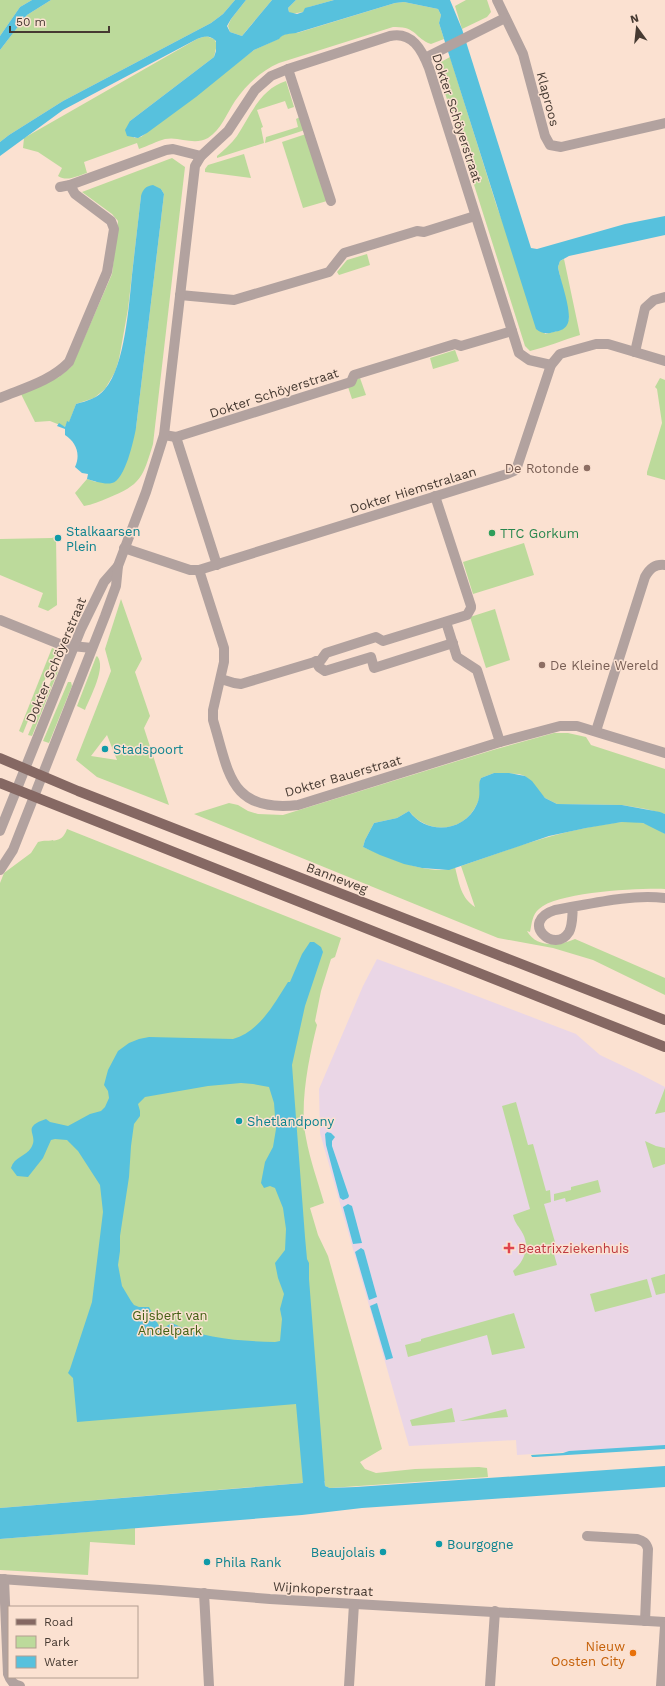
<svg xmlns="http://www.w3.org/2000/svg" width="665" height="1686" viewBox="0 0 665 1686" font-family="'Work Sans',sans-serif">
  <rect width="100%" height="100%" fill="#fbe1d1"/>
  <path fill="#ead6e6" d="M377,959l76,28 123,47 24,21 38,18 27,14v359l-148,9 -1,-15 -107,6 -89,-313 -1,-44 44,-103z"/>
  <g fill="#bcda9b" fill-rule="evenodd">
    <path d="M0,0h32l-12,7 -20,29z"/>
    <path d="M51,0h184l-12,14 -12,9 -148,78 -54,34 -9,7v-92l27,-35z"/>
    <path d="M246,0h26l-26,31 -4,5 -12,-4 -2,-6 3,-7z"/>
    <path d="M296,0h38l-25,7 -6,5 -12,2 -2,-2 -1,-4z"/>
    <path d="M466,0h21l4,12 -4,5 -25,12 -7,-23z"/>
    <path d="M404,2l34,7 3,6 -2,8 5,16 -13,5c-17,-6 -14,-18 -38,-17l-114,36c-18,8 -32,21 -44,38 -8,12 -14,29 -27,37 -15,8 -28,-2 -43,1 -8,2 -17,7 -26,10l-2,-6 -53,19 3,11c-10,3 -20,9 -29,3l4,-8 -24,-16 -15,-4 1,-10 173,-99 9,-3 8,3 3,5 -3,13 -84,64 4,17 7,-1 113,-87 24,-11c4,-5 13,-7 19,-6l98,-30z"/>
    <path d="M450,57l47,150 48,127 16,-4 8,-11 -11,-52 2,-6 4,-2 16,76c-17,5 -33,12 -50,16l-5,-5 -87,-275 3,-9z"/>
    <path d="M286,81l8,26 -6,2 -3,-8 -28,9 6,17 -2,1 3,15 -47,15v-2c7,-6 14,-12 20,-20 13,-20 23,-47 49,-55z"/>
    <path d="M300,117l5,13 -40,13 1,-6 32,-10 -2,-8z"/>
    <path d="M306,134l21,67 -24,7 -21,-66z"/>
    <path d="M244,154l7,24 -46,-6v-3l3,-4z"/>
    <path d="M172,158l13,9 -32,277c-10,33 -12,41 -45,54 -8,3 -16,7 -24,8l-9,-13 12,-14 9,3 40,-54 28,-234 -3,-5 -20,7 -13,113 -9,50 -4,13 -10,17 -11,9 -18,6 -7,19 -2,-1 -2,5 -15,-6 -15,1 -14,-28 38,-17 13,-11 40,-92 6,-53 -6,-7 -30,-22z"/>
    <path d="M367,254l3,11 -31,10 -2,-3 10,-12z"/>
    <path d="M455,350l4,11 -26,8 -3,-11z"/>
    <path d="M360,378l6,17 -14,4 -4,-12 9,-8z"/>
    <path d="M660,378l5,2v100l-18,-5v-3l15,-49 -5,-34 -2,-2z"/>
    <path d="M56,536l1,69 -9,6 -10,-4 5,-14 -43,-18v-36l52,-1z"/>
    <path d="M524,543l10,32 -61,19 -10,-32z"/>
    <path d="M121,599l21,60 -7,13 15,44 -6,12 25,77 -72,-28 -21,-17 35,-89 -6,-22zM107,735l10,25 -26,-4z"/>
    <path d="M495,609l15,51 -24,8 -16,-51z"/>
    <path d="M52,648l5,2 -34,83 -4,-2z"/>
    <path d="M97,656c10,11 -7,41 -12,54l-8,-4 19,-49z"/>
    <path d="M57,667l2,2 -27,67 -4,-1z"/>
    <path d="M68,682h3l1,4 -23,57 -6,-2z"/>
    <path d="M554,733h14l18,4 5,8 74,24v45l-19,-5 -24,-4 -65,-1 -12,-6 -20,-22 -6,-2 -25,-1 -13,5c-2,5 -1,7 0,12 0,4 -2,10 -4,14 -13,29 -50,31 -68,7l-12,7 -23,5 -9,17 -2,7c22,9 70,31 92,20 4,16 6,31 20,40l-14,-41c46,-16 91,-33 140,-41 13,-2 28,-5 42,-2 8,2 16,7 22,11v55c-26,-1 -108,3 -126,20 -7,6 -7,14 -9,23l-3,-1c9,17 33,15 48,8l90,39v17l-72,-35 -40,-12 -55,-10 -304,-124 35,-11 9,2 10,6 10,3 25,1 210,-65z"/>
    <path d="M67,829l274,109 -6,19 -4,2 -10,32 -6,30 2,4c-8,32 -18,80 -11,113 4,22 12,44 18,65l-14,5 8,27 10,21 54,193 -22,13 5,7 11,4 39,-4 64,-2 8,1 1,9 -158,11 -5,-2v-5l-325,27v-625l4,-10 27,-20 7,-11c12,-4 23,4 29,-13z"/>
    <path d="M665,1088v24l-10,2z"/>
    <path d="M516,1102l12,43 5,-1 13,47 4,-1 1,12 -7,2 11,38 -4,1 6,22 -42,11 -2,-5c11,-9 17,-24 10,-37 -4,-8 -8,-10 -10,-19l17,-6 -28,-103z"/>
    <path d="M645,1141l11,5 9,2v16l-12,4z"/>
    <path d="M598,1180l3,12 -35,10 -1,-4 -11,3v-7l17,-4v-3z"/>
    <path d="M665,1274v19l-9,2 -5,-17z"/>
    <path d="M647,1279l5,18 -57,15 -5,-18z"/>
    <path d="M514,1313l11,35 -33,7 -5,-20 -79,22 -3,-12 16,-4v-2z"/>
    <path d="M452,1408l3,14 -43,4 -2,-6z"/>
    <path d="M506,1409l2,8 -49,4z"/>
    <path d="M135,1528v17l-45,-3 -2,33 -88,-5v-31z"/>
  </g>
  <g fill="#57c1dd" fill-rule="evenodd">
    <path d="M32,0h19l-24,15 -27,35v-14l20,-29z"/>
    <path d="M235,0h11l-15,19 -4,7 3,6 12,4 30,-36h24l-8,8 1,4 8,2 6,-2 2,-4 29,-8h116l12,29 69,219 6,1 88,-25 40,-8v19l-96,21 -9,5 -2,6c2,13 16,48 9,58 -3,5 -8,6 -13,7 -7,2 -12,2 -18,-3l-92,-290 -5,-16 2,-8 -3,-6 -34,-7 -9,1 -99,30c-5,1 -13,0 -17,6l-25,11 -58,47 -49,36 -9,5 -11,-2 -2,-6 5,-9 84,-64 2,-6v-10c-7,-6 -11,-5 -19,-2l-134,71 -63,46v-14l9,-7 54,-34 148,-78 12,-9z"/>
    <path d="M153,185l8,4 3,5 -28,234c-2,11 -11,53 -24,55 -7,2 -17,-2 -25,-4l1,-5 -6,-1 -7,-6c6,-13 1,-25 -10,-32v-6l-8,-3 2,-3 6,4 2,-6 2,1 7,-18c11,-3 22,-6 29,-15 20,-23 24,-85 27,-114 3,-27 6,-53 9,-79 2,-7 5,-10 12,-11z"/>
    <path d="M494,773h15l16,3 7,5 13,17 12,6 65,1 38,7 5,2v20l-22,-11 -21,-1 -36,6 -37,8 -100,34 -27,-2 -18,-4 -24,-9 -17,-8 2,-7 9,-17 23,-5 12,-7c18,25 56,21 68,-7 5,-11 0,-19 4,-26z"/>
    <path d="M310,942h4l7,5 2,5 -18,54 -13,59 13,172 2,22 2,4v16l16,207 5,2 26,-1 309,-21v21l-303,21 -60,7 -302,24v-31l303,-25 -7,-79 -219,18 -4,-44 -5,-5 2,-4 22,-67 11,-90 -3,-27 -22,-34 -11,-11 -12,-1 -4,1 -8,18 -15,19 -11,-1 -6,-8c3,-11 15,-12 20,-20 9,-14 -12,-20 15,-29l4,3 18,4 22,-12 11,-3 4,-4 4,-9 -1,-7 -4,-6 4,-15 10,-19 11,-8 10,-4 10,-2 84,2c27,-8 41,-35 55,-57h2l12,-28zM241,1083l12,1 16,3 5,16 2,26 -3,18 -8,15 -4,21 3,5 6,-2 5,2 8,20 3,21 -1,21 -10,13 3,15 6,16 -4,15 2,10 -2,22 -5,1c-35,-1 -72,-3 -103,-19l-9,5 -4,-2 -10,-19h-10l-5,-2 -3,-4 -9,-15 -4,-21 2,-14v-15l9,-59 2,-31 3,-22 6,-8v-5l-2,-7 7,-7 63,-11z"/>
    <path d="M327,1132l4,1 4,4 -3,4v5l17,50 -1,2 -5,2 -3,-2 -14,-53 -1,-11z"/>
    <path d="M348,1204l4,2 10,37 -9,1 -10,-37z"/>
    <path d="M361,1248l3,2 13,47 -8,3 -14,-48z"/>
    <path d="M377,1303l16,55 -7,2 -16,-54z"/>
    <path d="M665,1445v4l-130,8h-3l-1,-2 32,-2 6,-2z"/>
  </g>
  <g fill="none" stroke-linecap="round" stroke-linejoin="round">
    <g stroke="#b2a29f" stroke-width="10">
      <path d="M497,0l26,54 22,82 5,9 11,2 104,-24"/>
      <path d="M425,58l80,-40"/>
      <path d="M288,69l43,132"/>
      <path d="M60,187l10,-2 96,-35 7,-1 28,7"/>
      <path d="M180,295l54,5 95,-28 15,-19 73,-22 7,1 51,-16"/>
      <path d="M635,352l10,-44 9,-8 11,-3"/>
      <path d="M0,398c24,-10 51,-17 69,-36l38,-90 7,-43 -3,-8 -36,-27 -5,-9"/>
      <path d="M164,435l12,2 175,-55 3,-7 101,-31 6,2 51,-15"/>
      <path d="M176,437l41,128"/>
      <path d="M124,548l66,22h9l308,-96 7,-3 3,-4 34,-102 9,-11 36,-10h12l57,17"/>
      <path d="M199,570l25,78v14l-11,48v10c16,52 16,93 85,85l202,-63 60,-16h17l88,27"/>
      <path d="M0,620l62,25 30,3"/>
      <path d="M446,622l11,35 20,13 23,72"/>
      <path d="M316,661l3,6 6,4 46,-14 3,11 79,-25"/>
      <path d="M221,679l13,4 7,1 80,-24 5,-7 50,-16 7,4 84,-26 4,-7v-2l-36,-110"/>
      <path d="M596,731l49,-154c5,-9 10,-13 20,-12"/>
      <path d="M0,831l81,-202 23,-47 14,-16"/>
      <path d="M0,870l13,-20 92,-234 11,-30 2,-20 28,-74 18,-57 31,-269 6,-10 27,-25 27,-41 16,-14 17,-7 102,-33c22,-5 32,14 39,32l90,285 10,7 22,5"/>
      <path d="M573,907c-1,8 0,18 -4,25 -14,23 -51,-10 -14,-22 36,-6 73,-16 110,-12"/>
      <path d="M587,1536l50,3c6,2 9,3 11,10l-3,72"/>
      <path d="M0,1579l160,11 110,9 395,23"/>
      <path d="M4,1579l4,95c2,6 5,11 12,12"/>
      <path d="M204,1593l5,93"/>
      <path d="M349,1686l5,-82"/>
      <path d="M490,1686l5,-75"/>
      <path d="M661,1686l4,-60"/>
    </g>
    <g stroke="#856863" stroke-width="10">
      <path d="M0,758l78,33 587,229"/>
      <path d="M0,783l665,264"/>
    </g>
  </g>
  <g fill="#8d6e63" stroke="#fbe1d1" stroke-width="1.5">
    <circle cx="587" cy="468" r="4"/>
    <circle cx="542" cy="665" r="4"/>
  </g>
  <circle fill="#2e9e5b" stroke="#fbe1d1" stroke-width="1.5" cx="492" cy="533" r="4"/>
  <g fill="#0f9aa8" stroke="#fbe1d1" stroke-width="1.5">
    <circle cx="58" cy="538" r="4"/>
    <circle cx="105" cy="749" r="4"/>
    <circle cx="239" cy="1121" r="4"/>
    <circle cx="439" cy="1544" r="4"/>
    <circle cx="383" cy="1552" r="4"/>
    <circle cx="207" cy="1562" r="4"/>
  </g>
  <path fill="#e0444e" stroke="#fbe1d1" stroke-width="1.5" d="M507 1242h4v4h4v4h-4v4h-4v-4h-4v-4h4z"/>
  <circle fill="#e8710a" stroke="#fbe1d1" stroke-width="1.5" cx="633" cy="1653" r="4"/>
  <g text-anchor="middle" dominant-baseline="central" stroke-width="3" stroke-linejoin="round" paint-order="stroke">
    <g font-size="13" fill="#463a32" stroke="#fbe1d1">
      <text transform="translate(548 99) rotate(75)">Klaproos</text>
      <text transform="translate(457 118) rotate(72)">Dokter Schöyerstraat</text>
      <text transform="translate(274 393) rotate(-18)">Dokter Schöyerstraat</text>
      <text transform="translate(413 490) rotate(-17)">Dokter Hiemstralaan</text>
      <text transform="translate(56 660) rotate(-67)">Dokter Schöyerstraat</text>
      <text transform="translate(343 776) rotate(-16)">Dokter Bauerstraat</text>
      <text transform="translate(337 878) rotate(21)">Banneweg</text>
      <text transform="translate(323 1589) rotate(3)">Wijnkoperstraat</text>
    </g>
    <g font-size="13" fill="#785e54" stroke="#fbe1d1" text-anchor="end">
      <text x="579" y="468">De Rotonde</text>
      <text x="550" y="665" text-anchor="start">De Kleine Wereld</text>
    </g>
    <g font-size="13" fill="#0d838f" stroke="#fbe1d1" text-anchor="start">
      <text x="66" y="531">Stalkaarsen<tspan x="66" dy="15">Plein</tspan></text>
      <text x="113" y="749">Stadspoort</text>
      <text x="247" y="1121">Shetlandpony</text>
      <text x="447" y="1544">Bourgogne</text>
      <text x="375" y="1552" text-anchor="end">Beaujolais</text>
      <text x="215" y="1562">Phila Rank</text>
    </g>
    <g font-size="13" fill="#27864d" stroke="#fbe1d1" text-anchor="start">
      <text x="500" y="533">TTC Gorkum</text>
    </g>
    <g font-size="13" fill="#be3a42" stroke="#fbe1d1" text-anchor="start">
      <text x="518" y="1248">Beatrixziekenhuis</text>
    </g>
    <g font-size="13" fill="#436114" stroke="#fbe1d1">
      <text x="170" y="1315">Gijsbert van<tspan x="170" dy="15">Andelpark</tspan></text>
    </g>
    <g font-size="13" fill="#c56008" stroke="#fbe1d1" text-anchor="end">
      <text x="625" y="1646">Nieuw<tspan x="625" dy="15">Oosten City</tspan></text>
    </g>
  </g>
  <rect x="8" y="1606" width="130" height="72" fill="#fbe1d1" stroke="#b39e91"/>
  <rect x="16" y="1619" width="20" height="6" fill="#856863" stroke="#b39e91"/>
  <text x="44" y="1626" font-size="12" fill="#463a32">Road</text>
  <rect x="16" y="1636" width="20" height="12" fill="#bcda9b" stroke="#b39e91"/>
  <text x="44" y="1646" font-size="12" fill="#463a32">Park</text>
  <rect x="16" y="1656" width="20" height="12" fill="#57c1dd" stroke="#b39e91"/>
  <text x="44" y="1666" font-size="12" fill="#463a32">Water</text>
  <g transform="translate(637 28) rotate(345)" stroke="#fbe1d1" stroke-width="3" paint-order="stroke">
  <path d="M0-3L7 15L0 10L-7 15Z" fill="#463a32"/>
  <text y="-6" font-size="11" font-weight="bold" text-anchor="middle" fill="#463a32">N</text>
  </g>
  <path d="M10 26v6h99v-6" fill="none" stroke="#463a32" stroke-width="2"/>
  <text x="16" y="26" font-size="12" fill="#463a32" stroke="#fbe1d1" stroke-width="3" paint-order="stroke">50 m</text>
</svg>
